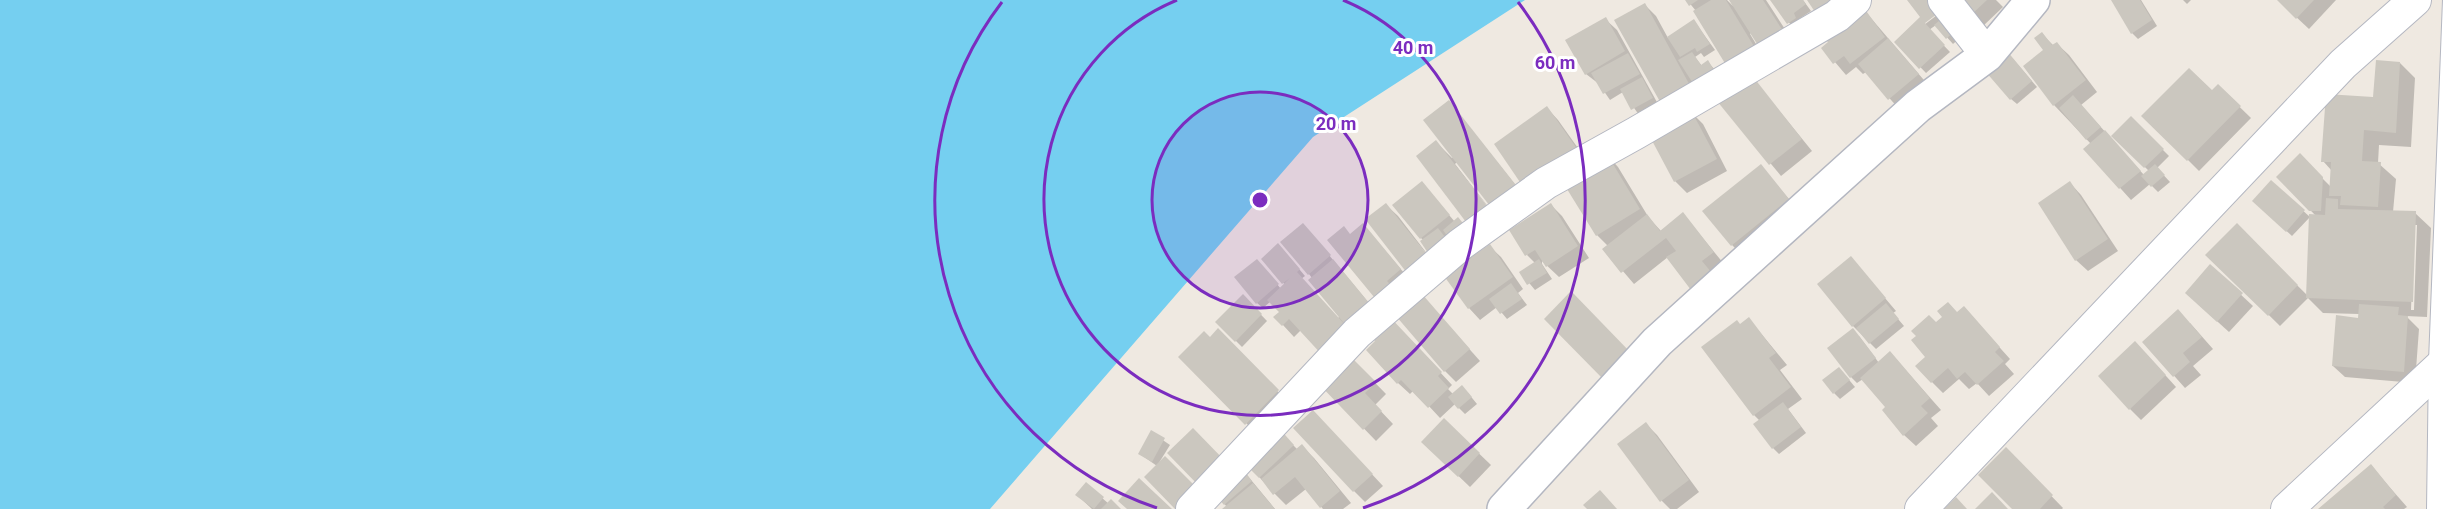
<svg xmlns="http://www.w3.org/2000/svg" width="2459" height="509" viewBox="0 0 2459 509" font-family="Roboto,sans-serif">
  <rect width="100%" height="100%" fill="#efe9e1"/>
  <path fill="#75cff0" d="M0,0h1525l-212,137 -323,372h-990z"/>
  <g fill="#0003" fill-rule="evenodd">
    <path d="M1687,0h40l6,6 -3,-6h36l28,43 -42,-11 -2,2 15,25 -69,-48z"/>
    <path d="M1772,0h31l8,11 -12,8 2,5 -7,5z"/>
    <path d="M1909,0h23l8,10 -16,11v4l17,-13 21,24 -9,8 -17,-19 -7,5 21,22 -24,21 -30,-31 26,-25z"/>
    <path d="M1956,0h40l7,7 -21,20z"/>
    <path d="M2113,0h28l16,26 -19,13 -6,-6z"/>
    <path d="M2183,0h8l-4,4z"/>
    <path d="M2278,0h58l-27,29z"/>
    <path d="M1645,5l11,11 12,22 26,-17 21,29 -11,7 -3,-4 -6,4 7,9 6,-4 7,8 -26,40 14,14 24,47 -40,22 -12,-12 2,-62z"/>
    <path d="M1864,10l65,76 -29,24 -34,-38 -3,2 -7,-7 -10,8 -23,-27z"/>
    <path d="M1605,19l12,11 41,74 -19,11 -16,-23 -13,8 -11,-16 -13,-10z"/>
    <path d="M2042,34l12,12 3,-2 12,11 28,37 -16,13 63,70 5,-4 -36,-35 18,-18 38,38 -12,12 13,14 -12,10 -8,-8 -19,16 -46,-51 6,-5 -37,-39z"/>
    <path d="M2013,59l24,28 -20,17 -6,-5z"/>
    <path d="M2400,63l15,15 -4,69 -32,-2 -1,18 18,16 -3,33 22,1 16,15 -4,89 -21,-1 13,13 -4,54 -70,-6 -12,-11 26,-47v-5l-36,-1 -15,-15 -28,28 -72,-71 29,-29 71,70 8,-80 -38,-39 22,-21 31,31 1,-16 -9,-10 52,-63zM2414,225h3l-3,85h-3z"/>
    <path d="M1751,76l61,75 -31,25 -62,-75z"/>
    <path d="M2218,86l33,32 -52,53 -55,-55 68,-24z"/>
    <path d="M1449,102l80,100 -72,-40 -2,2 45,58 -64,-80 16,16 2,-1z"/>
    <path d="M1547,108l11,12 32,45 17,-10 11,12 31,51 12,13 22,-17 41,50 -11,9 -45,-16 -34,27 -30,-35 4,-3 -11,-11z"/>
    <path d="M1761,166l38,45 -56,45 -11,-11z"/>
    <path d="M2271,182l39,35 -18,19 -32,-29z"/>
    <path d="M1422,183l33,39 -9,16 -23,2 -2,-2z"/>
    <path d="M2070,183l11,12 37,56 -30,20 -12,-11z"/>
    <path d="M1386,205l12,11 40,52z"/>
    <path d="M1551,205l11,11 27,42 -30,19 -17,-16v3l10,15 -17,11 -14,-17 14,-10 -8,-8z"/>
    <path d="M1363,225l48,56 -24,26 -12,-11 -24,-61z"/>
    <path d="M1309,231l74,89 15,7 54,58 -4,4 6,6 14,-2 9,11 -12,10 -10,-10 -15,14 -26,-28 -4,4 -12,-11 -20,-42 -8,-8 -21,23 37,38 -11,11 18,19 -17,17 -56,-58 16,-15 -35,-38 -7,7 -11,-12 -8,-8 6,-5 -10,-11 -8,7 -6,-5 6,-36 18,22 4,-4 -22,-26 21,-8 21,25 -4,3 37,39 2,-2 -31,-42z"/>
    <path d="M1489,246l12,11 22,32 -5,4 9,12 -20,14 -10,-12 -17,13 -11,-12z"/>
    <path d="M1851,258l45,53 -3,2 11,13 -28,23 -23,-23z"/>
    <path d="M2210,266l43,40 -24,26 -31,-28z"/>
    <path d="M1243,296l24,25 -25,26 -25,-25z"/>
    <path d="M1433,308l47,53 -24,21 -11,-11z"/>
    <path d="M1958,314l17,6 35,39 -5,5 9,10 -25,22 -12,-13 -8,6 -10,-10 -16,14 -11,-11 -4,-25 8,-33z"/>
    <path d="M1749,319l38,46 -7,5 22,29 -14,10 18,24 -27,21 -6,-6 -13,-27 -6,-6 -13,-89z"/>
    <path d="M2190,323l23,26 -20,17 8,9 -16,13 -41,-46z"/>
    <path d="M1218,331l71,72 -31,32 -78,-78 30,-18z"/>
    <path d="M1859,336l20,27 22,2 40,45 -10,8 7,8 -22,20 -12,-11 -16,-28 -25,-28 -6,4 -6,-6 -22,-29z"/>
    <path d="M2147,355l29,32 -35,33 -11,-11z"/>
    <path d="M1845,375l10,12 -15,12 -6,-6z"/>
    <path d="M1444,420l47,45 -21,22 -47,-45z"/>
    <path d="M1324,423l59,63 -18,16 -11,-11z"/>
    <path d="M1646,424l11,11 42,57 -22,17h-7l-8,-8z"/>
    <path d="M1278,430l20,20 4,-4 12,12 37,45 -8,6h-20l-17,-20 -20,16 -11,-11 -30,-32z"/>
    <path d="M1151,432l19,13 -13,21 -17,-12z"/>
    <path d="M2006,449l57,59 -1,1h-48z"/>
    <path d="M2371,466l36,41 -3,2h-84z"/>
    <path d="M1236,474l11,1 28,34h-50l2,-2 -10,-12z"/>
    <path d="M1086,484l23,20 10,5h-27l-15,-14z"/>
  </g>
  <g fill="#cbc7bf">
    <path d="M1685,0h13l-9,6z"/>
    <path d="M1711,0h15l29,48 -29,17 -33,-54z"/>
    <path d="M1729,0h34l20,31 -24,16z"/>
    <path d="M1770,0h33l3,4 -12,9 2,5 -9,6z"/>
    <path d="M1807,0h30l-20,15z"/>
    <path d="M1907,0h26l8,11 -16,12 20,22 -26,24 -25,-27 26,-25z"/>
    <path d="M1954,0h33l-17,16z"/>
    <path d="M2111,0h29l12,20 -21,14z"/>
    <path d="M2277,0h37l-18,19z"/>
    <path d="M1645,3l48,88 -30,16 -49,-87z"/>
    <path d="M1864,8l21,29 -35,27 -6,-8 -11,8 -12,-16 7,-6 -3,-3z"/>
    <path d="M1945,16l12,13 -11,10 -12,-14z"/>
    <path d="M1606,17l19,34 -40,24 -20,-35z"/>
    <path d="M1694,19l16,25 -13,8 -2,-4 -15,9 -13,-20z"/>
    <path d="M2042,32l10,13 5,-3 29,38 -33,26 -30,-40 20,-16 -9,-12z"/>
    <path d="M1888,38l31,36 -31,26 -30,-36z"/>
    <path d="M2007,51l25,30 -22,19 -25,-29z"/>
    <path d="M1692,52l9,13 7,-5 7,12 -21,13 -16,-25z"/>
    <path d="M1628,53l12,21 -37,20 -12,-21z"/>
    <path d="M2376,60l24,2 -4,71 -32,-3 -2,31 19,1 -3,45 -38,-2 1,-9h-12l2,-34h-10l5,-68 47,3z"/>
    <path d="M2189,68l23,22 6,-6 23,22 -54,55 -46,-45z"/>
    <path d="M1751,74l51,65 -33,26 -52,-64z"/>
    <path d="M1642,77l11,21 -22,12 -11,-21z"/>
    <path d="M2073,95l28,32 -15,13 -27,-32z"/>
    <path d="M1449,100l70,89 -26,21 -70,-90z"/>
    <path d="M1547,106l33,47 -54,38 -32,-47z"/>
    <path d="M1691,110l26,49 -43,23 -26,-49z"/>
    <path d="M2131,116l33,33 -20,19 -33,-32z"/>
    <path d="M2105,130l36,41 -22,18 -36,-40z"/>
    <path d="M1436,140l54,70 -21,16 -53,-70z"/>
    <path d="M2300,153l23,24 -2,34h-12l-33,-34z"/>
    <path d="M1607,154l33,55 -44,27 -34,-55z"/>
    <path d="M1761,164l28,35 -58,47 -29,-35z"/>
    <path d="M2155,164l10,11 -14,12 -10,-11z"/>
    <path d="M2271,180l34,30 -19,22 -34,-31z"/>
    <path d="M1422,181l28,34 -30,24 -28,-34z"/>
    <path d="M2070,181l38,58 -33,22 -37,-58z"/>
    <path d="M2326,198l12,1v10l78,2 -3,91 -107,-4 3,-84 16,1z"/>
    <path d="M1386,203l42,53 -21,17 -42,-54z"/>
    <path d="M1551,203l27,43 -32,21 -11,-17 -10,6 -16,-26z"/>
    <path d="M1683,212l31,40 -12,9 10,12 -21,17 -25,-33 10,-6 -10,-13 -45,35 -19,-24 45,-35 13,17z"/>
    <path d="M1458,217l8,10 -16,13 -7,-10z"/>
    <path d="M1303,223l28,32 -23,20 -28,-33z"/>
    <path d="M1363,223l38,46 -14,12 3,3 -16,13 -47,-57 17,-14 6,8z"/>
    <path d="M2237,223l61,62 -30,31 -63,-61z"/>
    <path d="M1438,228l10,13 -18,15 -10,-15z"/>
    <path d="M1278,243l22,26 -3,3 51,56 -40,-48 25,-21 41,50 -50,48 -35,-38 -7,7 -9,-9 6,-5 -12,-12 23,-22 -8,6 -21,-25z"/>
    <path d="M1490,244l23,33 -45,32 -24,-33z"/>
    <path d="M1851,256l35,42 -34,29 -35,-43z"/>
    <path d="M1257,259l22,25 -23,20 -22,-27z"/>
    <path d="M1539,259l8,14 -20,12 -8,-13z"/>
    <path d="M2210,264l33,29 -26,29 -32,-29z"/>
    <path d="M1511,283l11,16 -22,15 -11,-15z"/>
    <path d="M1571,291l60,62 -27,27 -60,-61z"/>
    <path d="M1243,294l19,20 -27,28 -20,-20z"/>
    <path d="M1422,294l48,55 -26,23 -48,-56z"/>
    <path d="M1948,302l9,10 7,-6 36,41 -5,5 9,9 -27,24 -12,-13 -8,7 -9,-11 -17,15 -16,-17 10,-9 -14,-17 5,-4 -5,-5 18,-16 7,7 6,-5 -5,-6z"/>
    <path d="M1886,303l13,16 -30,25 -13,-16z"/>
    <path d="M2359,304l40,3 -1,8 10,1 -4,56 -72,-6 4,-51 22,3z"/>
    <path d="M2178,309l24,28 -19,16 7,9 -17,15 -31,-35z"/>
    <path d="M1387,314l55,58 -4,4 11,12 -21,20 -27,-28 -4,4 -31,-34 9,-9 -8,-9z"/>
    <path d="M1749,317l27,36 -7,5 22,29 -38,29 -52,-69 36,-27 3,4z"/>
    <path d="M1218,328l61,62 -34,35 -67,-68 26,-26 6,6z"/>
    <path d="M1853,328l23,30 -26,20 -23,-30z"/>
    <path d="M2135,341l31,34 -37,35 -31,-34z"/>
    <path d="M1890,351l40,47 -9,8 7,7 -25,23 -21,-26 3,-3 -25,-29z"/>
    <path d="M1348,354l28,28 -11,11 17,18 -19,19 -45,-47z"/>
    <path d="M1839,367l11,13 -17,14 -11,-14z"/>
    <path d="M1462,385l10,12 -14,12 -10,-12z"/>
    <path d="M1783,402l18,25 -29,22 -19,-25z"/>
    <path d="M1313,410l60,64 -20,18 -60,-64z"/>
    <path d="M1444,418l36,35 -22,24 -37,-35z"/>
    <path d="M1646,422l43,58 -29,22 -43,-58z"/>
    <path d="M1278,427l16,18 -35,33 -16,-16z"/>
    <path d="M1193,428l34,35 -26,25 -34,-35z"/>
    <path d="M1151,430l14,8 -13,24 -14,-8z"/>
    <path d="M1302,444l38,47 -20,17 -25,-31 -22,18 -12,-16z"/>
    <path d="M2006,447l47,48 -13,14h-28l-34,-34z"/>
    <path d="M1165,456l34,34 -19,19h-5l-31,-32z"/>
    <path d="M2371,464l25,31 -13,12 2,2h-67z"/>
    <path d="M1241,467l11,14 -28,24 -11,-13z"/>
    <path d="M1139,478l33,31h-45l-9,-8z"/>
    <path d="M1086,482l18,15 -10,12 -19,-14z"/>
    <path d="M1253,483l22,26h-53z"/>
    <path d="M1600,490l17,19h-30l-4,-4z"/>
    <path d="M1992,492l16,17h-33z"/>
    <path d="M1956,497l11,12h-23z"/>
    <path d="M1111,499l10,10h-20z"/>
  </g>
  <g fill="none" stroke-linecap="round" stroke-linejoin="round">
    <g stroke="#b4b7c1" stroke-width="34">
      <g id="minor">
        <path d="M1944,0l43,55"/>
        <path d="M1192,509l165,-176 104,-89 85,-61 90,-50 201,-117 18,-16"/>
        <path d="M1921,509l422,-445 72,-64"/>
        <path d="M2287,509l158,-147"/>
        <path d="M2443,509l2,-147 14,-362"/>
      </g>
    </g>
    <g stroke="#b4b7c1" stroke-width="36">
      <path id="tertiary" d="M1504,509l153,-167 261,-236 69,-51 46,-55"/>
    </g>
    <use href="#minor" stroke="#fff" stroke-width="32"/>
    <use href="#tertiary" stroke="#fff" stroke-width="33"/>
  </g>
  <circle cx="1260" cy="200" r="108" fill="#7b2cbf" fill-opacity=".12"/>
  <g fill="none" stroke="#7b2cbf" stroke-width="3">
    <circle cx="1260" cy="200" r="108"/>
    <path d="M1343 0A216 216 0 1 1 1177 0"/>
    <path d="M1157 508A325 325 0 0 1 1002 2M1518 2A325 325 0 0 1 1363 508"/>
  </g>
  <circle cx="1260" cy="200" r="9" fill="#7b2cbf" stroke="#fff" stroke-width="3"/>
  <g font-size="18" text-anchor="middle" font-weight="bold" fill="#7b2cbf" stroke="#fff" stroke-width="6" stroke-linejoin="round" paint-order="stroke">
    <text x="1413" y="54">40 m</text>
    <text x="1555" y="69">60 m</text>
    <text x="1336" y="130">20 m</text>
  </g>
</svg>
